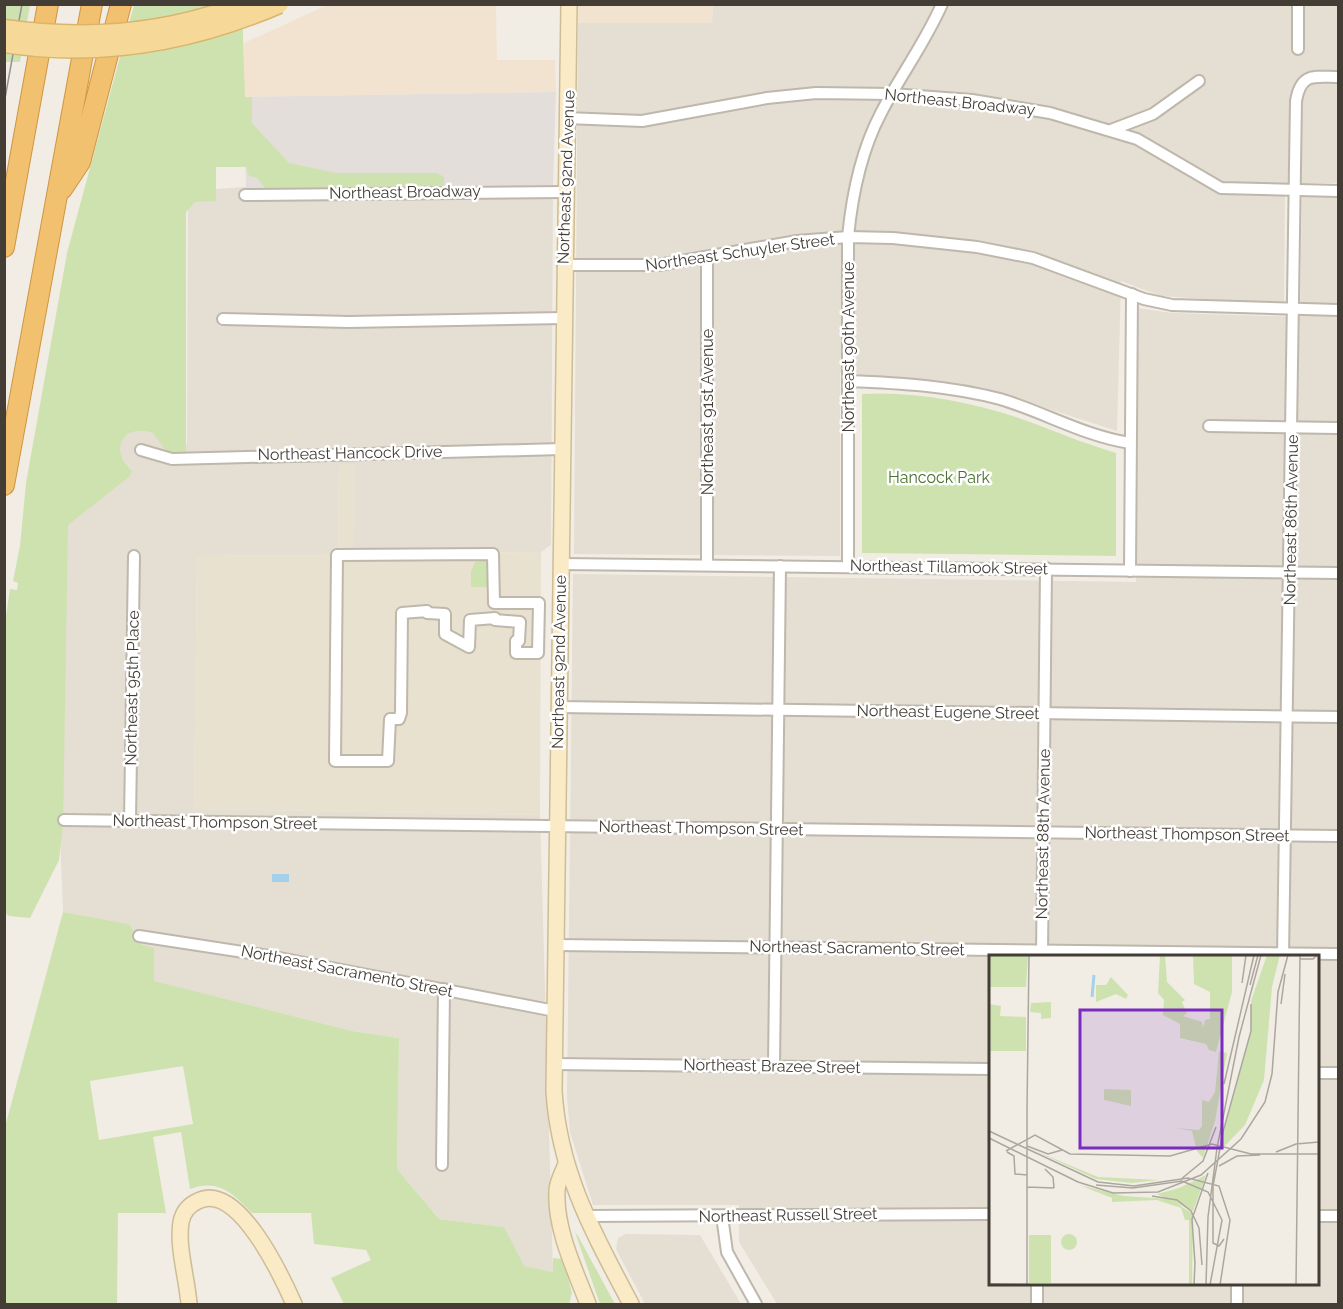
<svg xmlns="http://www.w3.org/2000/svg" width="1343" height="1309" viewBox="0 0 1343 1309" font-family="Raleway,sans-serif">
  <rect width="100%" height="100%" fill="#f1ede5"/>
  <g fill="#e4ded3" fill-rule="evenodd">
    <path d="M713,4l625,1v178h-53l-1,121 -123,-8 -40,-15 -4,150 -136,-44 -141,-14v183l-266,-2 4,-531h134z"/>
    <path d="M553,186l-2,359 -10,7 -188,2 1,-90h-15l-1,91 -141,1 -3,253 346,6 13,457 -30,-6 -19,-39 -65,-8 -42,-50 2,-131 -47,-7 -199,-50 1,-33 -12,-2 -13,-22 -66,-12 -4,-103 7,-322 46,-37 23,-26 52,21 1,-254 58,-4z"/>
    <path d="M1302,196l36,1v1107h-561l-38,-62v-37h-146l-23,-73 -3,-34 6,-524 563,8 1,-274 35,5 128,4zM990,956h328v328h-328z"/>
    <path d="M626,1234l74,1 41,69h-96l-29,-55 2,-11z"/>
  </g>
  <g fill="#f2e3d1">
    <path d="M327,5h169l1,55h58l1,32 -312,5v-54z"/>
    <path d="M578,5h135l-1,18h-134z"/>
  </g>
  <path fill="#e3deda" d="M556,92l-3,94 -307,1 -2,-90z"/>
  <path fill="#e9e1d0" d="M339,464h15l-1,90 188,-2 -1,263 -346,-6 3,-253 141,-1z"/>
  <g fill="#cee2b0" fill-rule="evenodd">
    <path d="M5,5h25l-10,57h-14l-1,6z"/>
    <path d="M134,5h108l3,92h7v26l37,40 47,10h101l7,4v9l-179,2 -8,-10 -8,-2 -3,-9h-30v34l-21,1 -9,10v241l-20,-2 -13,-18c-30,-10 -45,17 -21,38l-2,5 -62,49 -5,301 -4,34 -29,58 -21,-2 -4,-3v-291l5,-33 7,1 1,-7 -5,-2 7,-35 6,-63 41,-230z"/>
    <path d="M862,394c50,-3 106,7 154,23 34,12 66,26 100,36v103l-254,-3z"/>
    <path d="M476,560h12l-1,27h-16v-16z"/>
    <path d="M63,912l66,12 13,21 12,3v33l198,50 47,7 -2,131 42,50 65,8 20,39 29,6v-14l10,1 9,34 -3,11h-225l-13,-26 40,-18 -5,-10 -52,-6 -3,-31h-59c-18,-19 -34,-35 -62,-24l-9,-57 -28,5 13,76h-48l-1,91h-112v-177zM183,1066l10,58 -94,16 -9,-59z"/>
    <path d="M575,1232l3,4 37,68h-15z"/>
  </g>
  <rect fill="#a5d0ea" x="272" y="874" width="17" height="8"/>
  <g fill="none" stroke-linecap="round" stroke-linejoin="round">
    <g stroke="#beb7ab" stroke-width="14">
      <g id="street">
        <path d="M1298,49v-45"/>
        <path d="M566,118l76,3 125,-23 49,-5 76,1 80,6 78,13 87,26 84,49 117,3"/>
        <path d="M1111,130l42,-16 46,-33"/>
        <path d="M245,195l321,-3"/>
        <path d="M563,265h95l139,-24 51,-4 45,1 84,9 56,11 111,41 28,6 166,5"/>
        <path d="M223,319l126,3 214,-4"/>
        <path d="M849,381c51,2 101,5 151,18 44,13 84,37 130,44"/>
        <path d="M1209,426l129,2"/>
        <path d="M141,450l31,9 390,-10"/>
        <path d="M493,554l1,49h45l-1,50h-22v-12h3l1,-19 -25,-2v-2l-25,2 -1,27 -24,-13v-20l-18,-1v-2l-25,2 -1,100 -2,6h-9l-2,42h-53l2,-206z"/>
        <path d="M560,564l778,9"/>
        <path d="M707,565v-306"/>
        <path d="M848,566v-329c4,-42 13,-86 33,-124 19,-37 44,-70 61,-109"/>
        <path d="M1130,571l2,-277"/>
        <path d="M558,707l780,10"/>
        <path d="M64,820l1274,16"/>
        <path d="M130,821l4,-265"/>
        <path d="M139,936l130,20 286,55"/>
        <path d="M556,945l782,9"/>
        <path d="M1042,956l4,-388"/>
        <path d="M1283,956l13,-855c5,-29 18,-24 42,-24"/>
        <path d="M554,1064l436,5"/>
        <path d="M774,1066l6,-500"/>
        <path d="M1318,1073h20"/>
        <path d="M442,1165l2,-176"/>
        <path d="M586,1216l404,-2"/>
        <path d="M722,1216l5,36 29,52"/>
        <path d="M1318,1216h20"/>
        <path d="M1037,1304v-20"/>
        <path d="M1237,1304v-20"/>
      </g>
    </g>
    <g stroke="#cdbd97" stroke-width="18">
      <g id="secondary">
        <path d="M569,4l-15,1087c5,82 40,143 77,213"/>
        <path d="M566,1164c-3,8 -9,18 -9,27 -2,38 18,79 31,113"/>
        <path d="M189,1304c-2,-26 -12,-57 -8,-82 2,-10 8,-17 17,-21 40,-20 84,76 96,103"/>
      </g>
    </g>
    <g stroke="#d09540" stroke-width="22">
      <g id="highway">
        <path d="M62,189l18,-27 41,-158"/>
        <path d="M4,247l44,-243"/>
        <path d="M4,485l88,-481"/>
      </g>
    </g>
    <use href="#street" stroke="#fff" stroke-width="10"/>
    <use href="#secondary" stroke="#faebc6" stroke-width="15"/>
    <use href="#highway" stroke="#f2c16f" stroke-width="20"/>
    <path stroke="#949494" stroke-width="1.5" d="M4,104l18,-100"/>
    <g stroke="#d9b46a" stroke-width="21" stroke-linecap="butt">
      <g id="primary-bridge">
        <path d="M4,29c83,12 163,5 241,-25"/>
        <path d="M4,43c96,15 187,-1 275,-39"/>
      </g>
    </g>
    <use href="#primary-bridge" stroke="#f6d899" stroke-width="18"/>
  </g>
  <g text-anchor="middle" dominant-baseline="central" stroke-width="5" stroke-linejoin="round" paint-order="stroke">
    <g font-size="16" fill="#433d35" stroke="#fff">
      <text transform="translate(960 102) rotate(6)">Northeast Broadway</text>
      <text transform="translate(566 177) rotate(-88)">Northeast 92nd Avenue</text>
      <text transform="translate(405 192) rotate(-1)">Northeast Broadway</text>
      <text transform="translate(740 252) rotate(-8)">Northeast Schuyler Street</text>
      <text transform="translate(848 347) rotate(-90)">Northeast 90th Avenue</text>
      <text transform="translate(707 412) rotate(-90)">Northeast 91st Avenue</text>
      <text transform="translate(350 453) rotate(-1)">Northeast Hancock Drive</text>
      <text transform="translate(1291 520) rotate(-89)">Northeast 86th Avenue</text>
      <text transform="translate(949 567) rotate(1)">Northeast Tillamook Street</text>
      <text transform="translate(559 662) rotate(-89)">Northeast 92nd Avenue</text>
      <text transform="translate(132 688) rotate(-89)">Northeast 95th Place</text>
      <text transform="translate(948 712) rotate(1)">Northeast Eugene Street</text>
      <text transform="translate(215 822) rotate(1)">Northeast Thompson Street</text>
      <text transform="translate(701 828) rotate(1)">Northeast Thompson Street</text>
      <text transform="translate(1043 834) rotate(-89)">Northeast 88th Avenue</text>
      <text transform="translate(1187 834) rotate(1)">Northeast Thompson Street</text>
      <text transform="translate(857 948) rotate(1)">Northeast Sacramento Street</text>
      <text transform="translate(347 971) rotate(11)">Northeast Sacramento Street</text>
      <text transform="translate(772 1066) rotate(1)">Northeast Brazee Street</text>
      <text transform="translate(788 1215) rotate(-1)">Northeast Russell Street</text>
    </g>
    <g font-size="16" fill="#496f2d" stroke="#fff">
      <text x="939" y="477">Hancock Park</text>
    </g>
  </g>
  <g transform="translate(989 955)">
    <rect width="330" height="330" fill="#f1ede5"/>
    <path d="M0,0h39l-2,32h-37zM171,0h5l2,27 18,18 -3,2 5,11 -4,3 19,6 1,6 2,-8 5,-1v-27l-16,-8 -1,-29h39v37l-16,60 -7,-2 -3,-6 -26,-6v-14l-17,-9 1,-15 -6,-7zM278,0h13l-8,32 -8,93 -19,45 -27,28 33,-121v-31zM122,22l17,18 -2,4 -10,-5 -20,8v-17h10zM62,47v16l-10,1v-6l-11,-1 1,-9zM0,49l12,2 -1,10 26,1v34h-37zM230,96l8,2 -12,68 -12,37 -6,-7 -5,-20 -17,-3 24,2 3,-4v-26l7,2 6,-10zM115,134l27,1v16l-27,-6zM42,194l67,28 61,3 -27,3 -36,-4zM217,220l-13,36 -36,-17 22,-6zM90,230l45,11 46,3 23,15 -1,70h-3v-64h-4l-4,-12 -24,-8 -45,2v-4zM72 287a8 8 0 1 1 16 0a8 8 0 1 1-16 0ZM40,280h22v48h-22z" fill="#cee2b0"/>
    <path fill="none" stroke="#a5d0ea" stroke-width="3" d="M103,42l2,-22"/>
    <path fill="none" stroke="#aba79f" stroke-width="1.5" d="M311,4h13l4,-4M253,28l4,-28M261,30l8,-30M292,49l4,-30M235,129l30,-129M38,155l2,-155M0,176l109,51 36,4 54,-8 31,8 11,34 -10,65M0,183l89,44 35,11 45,-1 43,-17 40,-36 24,-37 7,-28 6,-82 10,-37M38,191l21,8 14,-4M17,196l29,-16 35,19 100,2 42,-12 39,10h68M18,197l7,4 1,18 12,1M287,197l20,-8 23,-2M230,211l18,-10 23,-1M56,214l8,8 1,11M191,225l23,-19 13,-34M107,230l37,3 49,-7 26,11 14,28 -12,65M38,232l27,1M163,241l25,4 14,11 8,17 3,37M235,284l-5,7 -6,-3v-57l10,-54 28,-101v-27M206,309l-3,-45 16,-46M0,329l61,1M38,330v-177M205,330l1,-23M217,330l2,-68 9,-69 22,-111 22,-82M307,330l4,-330"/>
    <path fill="#7b2cbf" fill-opacity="0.15" stroke="#7b2cbf" stroke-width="3" d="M91,55h142v138h-142z"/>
    <rect width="330" height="330" fill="none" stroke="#433d35" stroke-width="3"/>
  </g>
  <rect width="1343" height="1309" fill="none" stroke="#433d35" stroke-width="12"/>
</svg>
